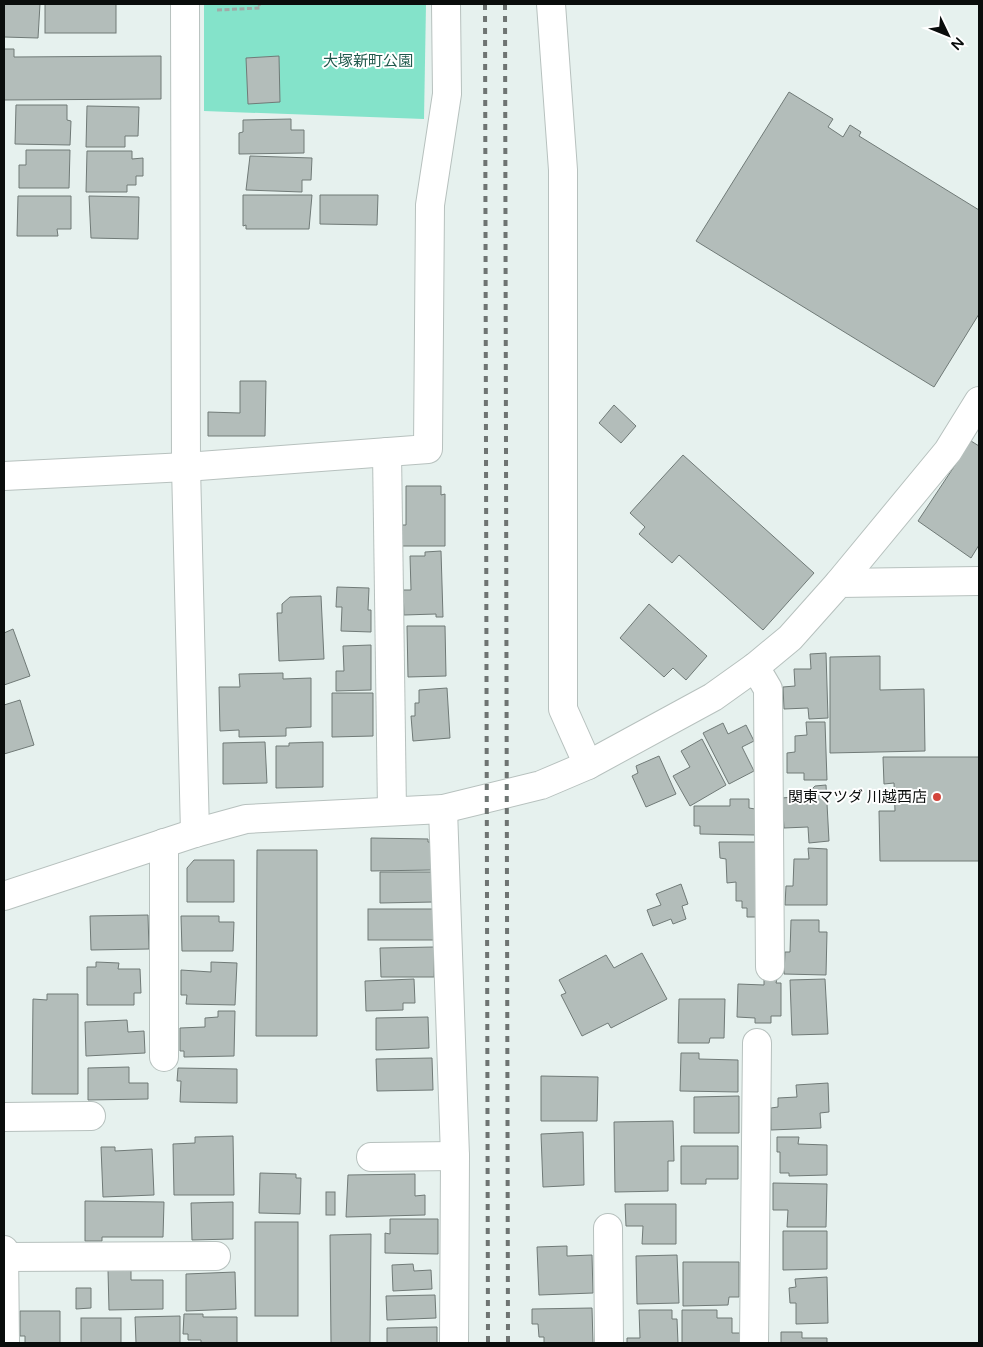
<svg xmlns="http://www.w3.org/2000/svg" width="983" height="1347" viewBox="0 0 983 1347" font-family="'Varela Round','Noto Sans JP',sans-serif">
  <rect width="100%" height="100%" fill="#e6f1ee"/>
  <path fill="#84e3ca" d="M204,4h222l-2,115 -220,-8z"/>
  <g fill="#b3bdba" stroke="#707a77">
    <path d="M4,4h36l-2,34 -34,-1z"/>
    <rect x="45" y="4" width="71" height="29"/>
    <path d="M4,49h10v8l147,-1v43l-157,1z"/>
    <path d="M279,56l1,46 -32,2 -2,-46z"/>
    <path d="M789,92l44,27 -5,8 15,10 7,-12 11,7 -2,4 120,74v104l-45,73 -238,-146z"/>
    <path d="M16,105h51v15l4,1 -1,24 -55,-1z"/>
    <path d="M87,106l52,1 -1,29h-13v11h-39z"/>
    <path d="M291,119v11h13v23l-65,1v-21l4,-1v-12z"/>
    <path d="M26,150h44l-1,38h-50v-23h7z"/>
    <path d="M87,151h45v8l11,-1v18h-7v9h-9v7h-41z"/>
    <path d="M250,156l62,2 -1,22h-9v12l-56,-2z"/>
    <path d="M243,195h69l-3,34h-63v-4l-3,1z"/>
    <path d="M320,195h58l-1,30 -57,-1z"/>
    <path d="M18,196h53v33h-14l1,7h-41z"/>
    <path d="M89,196l50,1 -1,42 -47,-1z"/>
    <path d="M240,381h26l-1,55h-57v-24l32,1z"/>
    <path d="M614,405l22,21 -15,17 -22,-20z"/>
    <path d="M971,441l8,5v99l-8,13 -53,-37z"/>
    <path d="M683,455l131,118 -51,57 -84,-75 -7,8 -33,-29 6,-7 -15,-14z"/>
    <path d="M406,486h35v9l4,-1v52h-44l1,-21h4z"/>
    <path d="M441,551l2,66h-7v-3l-32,1 -1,-25h8l-1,-34h15v-4z"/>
    <path d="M337,587l32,1 -1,22h3v22l-30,-1 1,-24h-6z"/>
    <path d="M321,596l3,63 -45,2 -2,-48h5v-9l8,-7z"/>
    <path d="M649,604l58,52 -21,24 -13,-12 -9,9 -44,-39z"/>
    <path d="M407,626h38l1,50 -38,1z"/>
    <path d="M13,629l17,47 -26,9v-52z"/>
    <path d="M371,645v45l-35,1v-20h8l-1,-25z"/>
    <path d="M826,653l2,65 -19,1 -1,-11 -24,1 -1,-22 12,-1 -1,-17h17l-1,-15z"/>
    <path d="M880,656v34l44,-1 1,62 -95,2v-96z"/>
    <path d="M283,673v6l28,-1v49l-25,1v8l-47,1v-7l-19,1 -1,-44h21l-1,-13z"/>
    <path d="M447,688l3,50 -37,3 -2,-25h4v-13h4v-13z"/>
    <path d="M332,693h41v43l-41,1z"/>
    <path d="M20,700l14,45 -30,9v-49z"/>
    <path d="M806,722h19l2,58h-23v-7h-17v-20l8,-1v-16l12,-1z"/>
    <path d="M723,723l5,11 18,-9 8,16 -12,6 12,24 -25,13 -26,-51z"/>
    <path d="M702,739l24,46 -36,21 -17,-30 17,-9 -9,-16z"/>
    <path d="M265,742l2,41 -44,1v-41z"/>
    <path d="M323,742v45l-47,1v-42h13v-3z"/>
    <path d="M659,756l17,38 -30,13 -14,-31 6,-3 -2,-7z"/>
    <path d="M883,757h96v104h-99l-1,-50h16l-1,-28 -10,1z"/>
    <path d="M826,785l3,56 -20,2 -1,-16 -24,1 -2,-30 23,-2 10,-10z"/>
    <path d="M730,799h19v9l6,1v26l-55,-1v-8h-6v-20h36z"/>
    <path d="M371,838l57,1v3l12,1v23h-9v4l-60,1z"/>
    <path d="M719,842h37l1,75h-10v-9h-5v-7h-6v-19l-9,1 -1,-24 -6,-1z"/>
    <path d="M808,848l19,1v56h-42l1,-19h7l1,-27h15z"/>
    <path d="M257,850h60v186h-61z"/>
    <path d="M194,860h40v42h-47v-34z"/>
    <path d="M380,872h53l1,30 -54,1z"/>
    <path d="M681,884l7,20 -6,2 4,13 -13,5 -2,-5 -18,7 -6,-16 14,-5 -5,-11z"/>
    <rect x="368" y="909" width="68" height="31"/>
    <path d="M148,915l1,34 -58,1 -1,-34z"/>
    <path d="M181,916h38v6h15l-1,29h-51z"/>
    <path d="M791,920h28v12h8l-1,43 -42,-1 1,-22h5z"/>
    <path d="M434,947v30h-53l-1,-29z"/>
    <path d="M642,953l25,46 -56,29 -3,-5 -26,13 -21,-41 5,-2 -7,-13 47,-25 8,13z"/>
    <path d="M96,962l23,1 -1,6h22l1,24h-7v12h-47v-38h9z"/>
    <path d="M211,962l26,1 -2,42 -49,-1 1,-9h-6v-25l30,2z"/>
    <path d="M764,978l13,1 -1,4h5v33h-10v7h-16v-5l-18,-1 1,-33 26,1z"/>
    <path d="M414,979l1,24h-12v7l-37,1 -1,-30z"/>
    <path d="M825,979l3,55 -36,1 -2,-55z"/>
    <path d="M47,994h31v100h-46l1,-95 14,1z"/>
    <path d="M679,999h46l-1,39h-14l-1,5h-31z"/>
    <path d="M218,1011h17l-1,45 -50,1v-6h-4v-23l25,-1v-9l13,-1z"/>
    <path d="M428,1017l1,31 -53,2v-32z"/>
    <path d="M127,1020l1,12 16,-1 1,22 -59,3 -1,-34z"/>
    <path d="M681,1053h18v6l39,1v32l-58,-1z"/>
    <path d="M432,1058l1,32 -56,1 -1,-32z"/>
    <path d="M129,1067v16h19v16l-60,1v-32z"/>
    <path d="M178,1068l59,1v34l-57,-1 1,-21h-4z"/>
    <path d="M541,1076l57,1 -1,44h-56z"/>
    <path d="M828,1083l1,29 -9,1 1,15 -50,2v-22l7,-1v-9l19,-1 -1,-12z"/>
    <path d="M739,1096v37h-45v-36z"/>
    <path d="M673,1121l1,40h-6v30l-53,1 -1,-70z"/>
    <path d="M583,1132l1,53 -41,2 -2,-53z"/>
    <path d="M233,1136l1,59h-60l-1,-51 22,-1v-6z"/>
    <path d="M777,1137h22l-1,7 29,1v30l-38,1v-3h-9v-21h-3z"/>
    <path d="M681,1146h57v33h-32v5h-25z"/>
    <path d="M101,1147h14v4l37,-2 2,46 -51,2z"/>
    <path d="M260,1173l36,1v4h5l-1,36 -41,-1z"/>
    <path d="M415,1174v22l10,-1v20l-79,2 2,-42z"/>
    <path d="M773,1183l54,1 -1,43h-39l1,-17h-15z"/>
    <rect x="326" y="1192" width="9" height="23"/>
    <path d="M85,1201l79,1 -1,35h-61v4h-17z"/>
    <path d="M233,1202v37l-41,1 -1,-37z"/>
    <path d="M625,1204h51v40h-34l1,-18h-17z"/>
    <path d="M390,1219h48v35l-53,-1v-20l5,1z"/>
    <rect x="255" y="1222" width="43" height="94"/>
    <path d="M783,1231h44v38l-44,1z"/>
    <path d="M371,1234l-1,109h-39l-1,-108z"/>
    <path d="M567,1246v10l25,-1 1,38 -54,2 -2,-48z"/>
    <path d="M677,1255l2,48 -42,1 -1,-48z"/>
    <path d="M683,1262h56v35h-10l-1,8 -45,1z"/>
    <path d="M413,1264l1,7 17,-1 1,19 -39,2 -1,-26z"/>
    <path d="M108,1270h23v10h32v29l-54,1z"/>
    <path d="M235,1272l1,37 -50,2v-37z"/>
    <path d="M827,1277l1,46 -32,1v-21h-6l-1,-15 7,-1 -1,-8z"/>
    <path d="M76,1288h15v20l-15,1z"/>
    <path d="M435,1295l1,23 -49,2 -1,-24z"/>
    <path d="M592,1308l1,35h-49v-6h-5l-1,-13h-6v-15z"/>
    <path d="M639,1310h33v9h5l1,24h-51v-5h13z"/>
    <path d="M682,1310h35v8h15v15h8v10h-58z"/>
    <path d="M20,1311h40v32h-35v-7h-5z"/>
    <path d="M184,1314h19v3h34v26h-36v-3h-13v-6h-5z"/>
    <path d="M180,1316v27h-44l-1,-26z"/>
    <rect x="81" y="1318" width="40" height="25"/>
    <path d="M437,1327v16h-50v-15z"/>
    <path d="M781,1332h21v6h25v5h-46z"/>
  </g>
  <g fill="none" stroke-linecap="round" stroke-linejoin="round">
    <g stroke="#b7c1be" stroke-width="30">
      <g id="minor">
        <path d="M185,4l1,463 9,366"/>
        <path d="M551,4l12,166v539l25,56"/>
        <path d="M387,452l5,359"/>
        <path d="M4,476l182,-9 242,-18 2,-244 17,-111 -1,-90"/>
        <path d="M839,583l109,-132 31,-50"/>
        <path d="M755,667l13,22 2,278"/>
        <path d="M443,809l12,347 -1,187"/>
        <path d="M164,843v214"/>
        <path d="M4,896l191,-63 51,-14 197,-10 98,-24 47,-20 125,-68 42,-30 35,-29 49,-55 140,-2"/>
        <path d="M4,1117l87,-1"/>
        <path d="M371,1157l84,-1"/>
        <path d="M608,1228l1,115"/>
        <path d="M4,1250l1,93"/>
        <path d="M4,1257l212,-1"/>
        <path d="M754,1343l3,-300"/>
      </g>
    </g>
    <path stroke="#a2aaa8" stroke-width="3" stroke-dasharray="5 2.5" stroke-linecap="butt" d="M217,10l43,-2 -1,-4"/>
    <use href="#minor" stroke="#fff" stroke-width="28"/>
    <g stroke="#6e7472" stroke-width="4" stroke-dasharray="6 6" stroke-linecap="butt">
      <path d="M485,4l3,1339"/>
      <path d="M505,4l3,1339"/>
    </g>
  </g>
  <circle fill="#d3453b" stroke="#fff" stroke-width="2" cx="937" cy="797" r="5"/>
  <g text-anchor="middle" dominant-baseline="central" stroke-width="4" stroke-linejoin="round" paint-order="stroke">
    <g font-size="15" fill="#20594c" stroke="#fff">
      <text x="368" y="61">大塚新町公園</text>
    </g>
    <g font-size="15" fill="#0a0d0c" stroke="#fff" text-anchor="end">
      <text x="927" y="797">関東マツダ 川越西店</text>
    </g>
  </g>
  <rect width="983" height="1347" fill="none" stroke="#0a0d0c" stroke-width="10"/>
  <g transform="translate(948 35) rotate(133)" stroke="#ffffff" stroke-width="4" paint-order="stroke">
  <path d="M0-4L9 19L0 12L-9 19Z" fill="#0a0d0c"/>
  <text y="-8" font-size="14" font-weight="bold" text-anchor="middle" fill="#0a0d0c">N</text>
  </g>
</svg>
